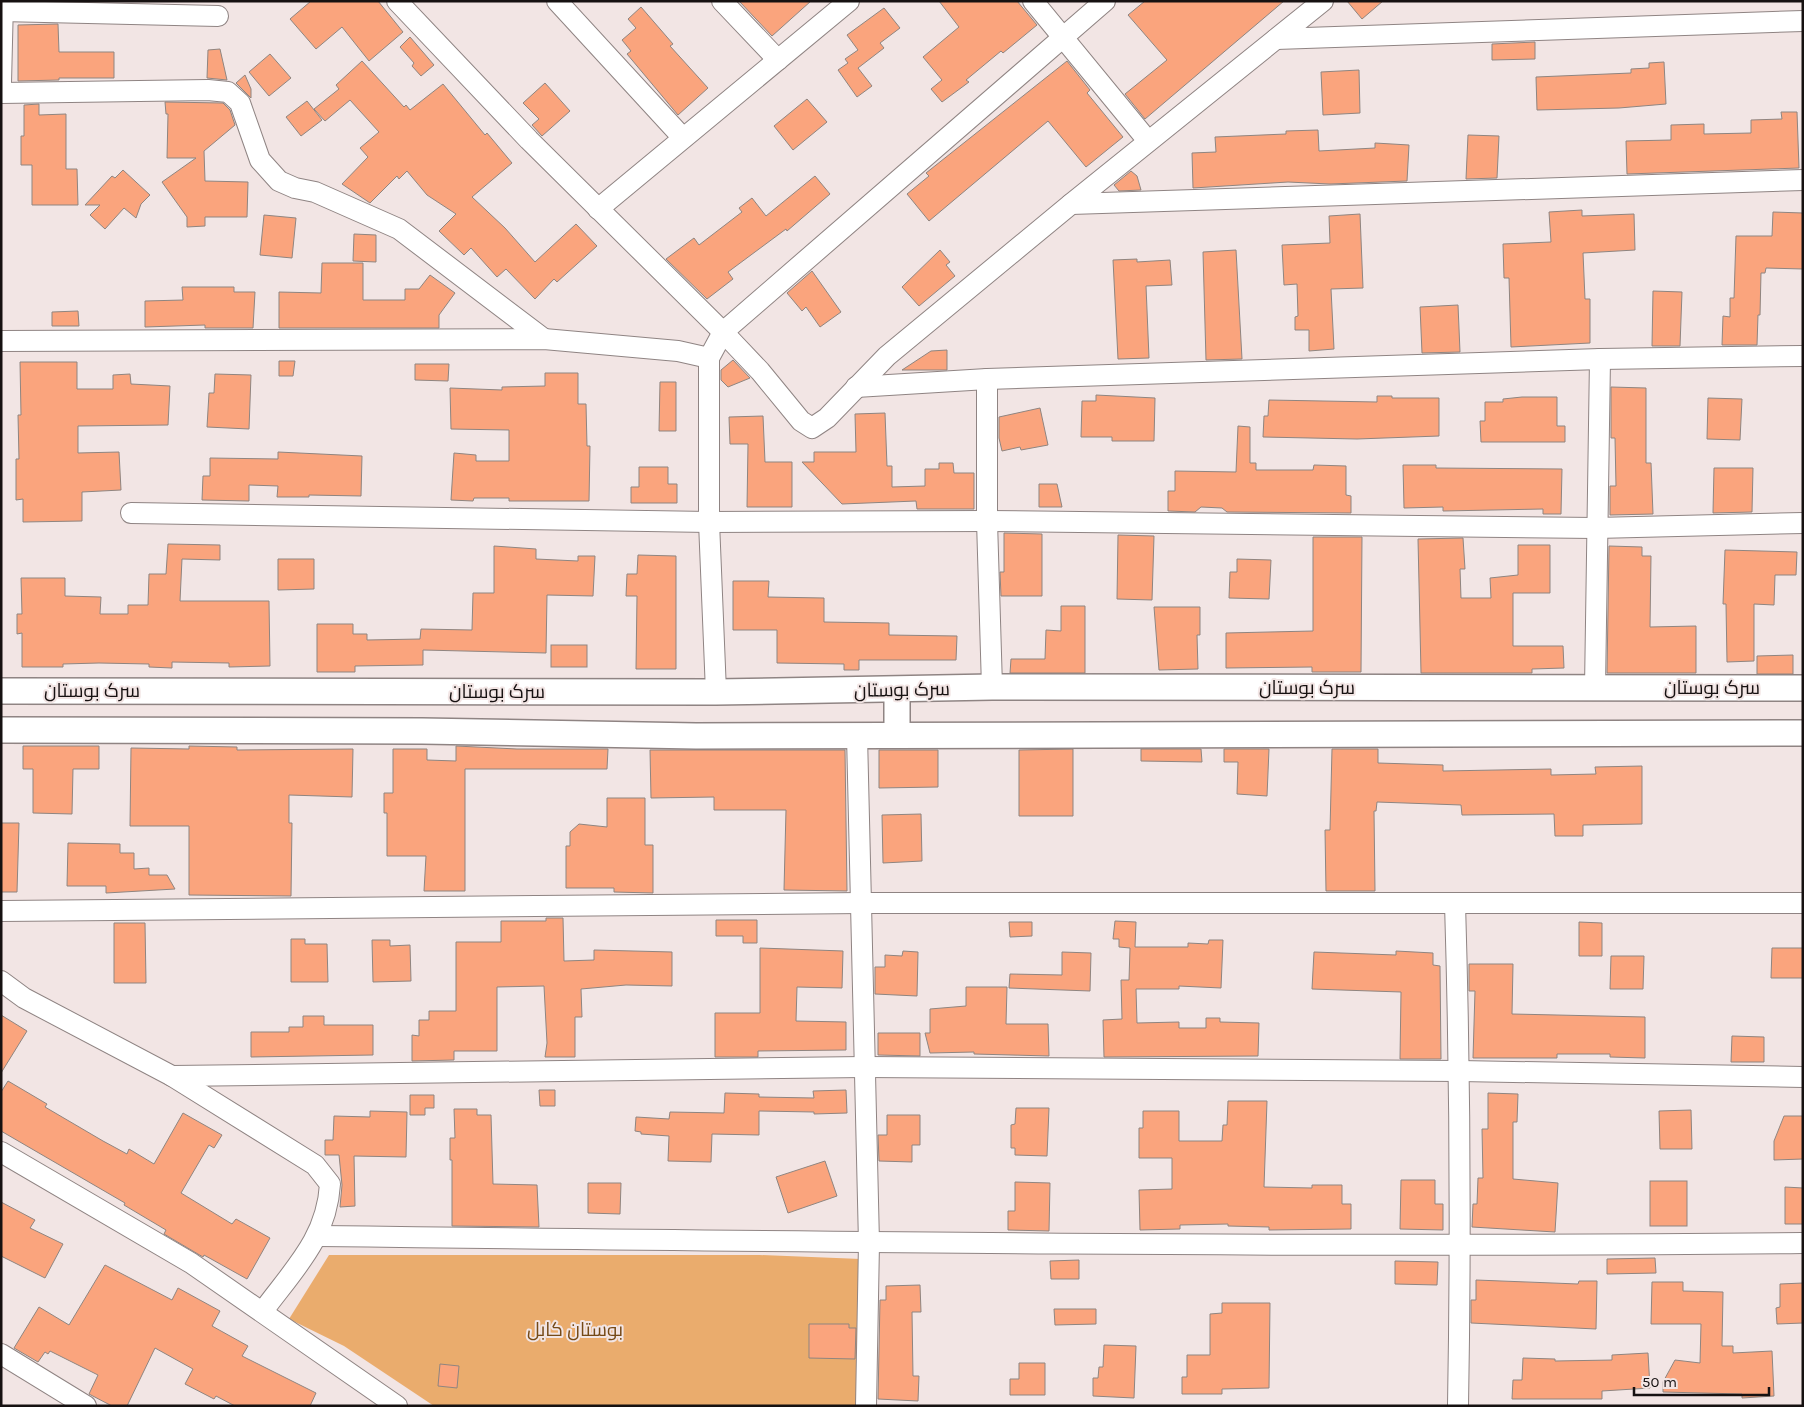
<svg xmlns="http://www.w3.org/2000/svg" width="1804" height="1407" viewBox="0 0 1804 1407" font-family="Karla,Cairo,sans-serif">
  <rect width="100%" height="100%" fill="#f2e5e4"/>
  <path fill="#eaac6d" d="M329,1255h430l102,4v147h-427l-90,-60 -55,-27z"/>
  <g fill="#faa47d" stroke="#8f8580">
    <path d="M311,1h67l25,31 -34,29 -27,-34 -26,22 -26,-30z"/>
    <path d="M739,1h72l-39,35z"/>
    <path d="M939,1h78l20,24 -34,28 -2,-2 -35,29 3,2 -27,20 -11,-13 11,-9 -19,-23 36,-30z"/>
    <path d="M1145,1h139l-139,118 -20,-25 42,-34 -39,-45z"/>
    <path d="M1347,1h36l-21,18z"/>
    <path d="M641,7l32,37 -3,2 38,42 -30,27 -51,-61 4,-3 -9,-11 14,-12 -8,-9z"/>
    <path d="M884,8l16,20 -20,15 4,5 -26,20 14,18 -15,11 -19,-27 10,-7 -3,-4 13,-9 -11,-15z"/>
    <path d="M58,24l1,28h55v26h-55v2l-41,1v-56z"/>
    <path d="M410,37l24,28 -13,11 -9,-10 2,-3 -14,-16z"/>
    <path d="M1535,42v17l-43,1v-16z"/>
    <path d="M220,49l7,31 -20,-2 1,-28z"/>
    <path d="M270,54l21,24 -22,18 -20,-24z"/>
    <path d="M362,61l42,46 2,-2 4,5 33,-26 42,51 2,-2 25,30 -40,34 33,31 30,34 41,-38 21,22 -40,36 -3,-3 -19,20 -29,-30 -9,8 -26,-29 -7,7 -25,-24 17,-17 -29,-19 -20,-24 -8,8 -2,-3 -27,27 -28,-19 26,-27 -8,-9 19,-16 -29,-32 -25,21 -11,-12 25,-20 -3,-4z"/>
    <path d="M1067,61l23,29 -3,3 36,44 -37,30 -38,-46 -119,100 -22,-27 22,-18 -3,-3z"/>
    <path d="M1664,62l2,42 -47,4 -82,2 -1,-33 95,-4v-4l18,-1v-5z"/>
    <path d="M1359,70l1,43 -37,2 -2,-43z"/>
    <path d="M245,75l6,14v9l-15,-15z"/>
    <path d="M545,83l25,28 -28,25 -10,-11 7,-6 -16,-16z"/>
    <path d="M807,99l20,23 -34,28 -19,-24z"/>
    <path d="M307,101l15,19 -21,16 -15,-19z"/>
    <path d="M165,102l58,1 7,7 5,15 -31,26 1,30 43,1 -1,35h-42v9l-18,1v-10l-25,-35 34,-24h-29l1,-44h-2z"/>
    <path d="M39,104v11l27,-1v55h11l1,36h-46v-40h-11v-29h3v-31z"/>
    <path d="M1781,112h16l2,56 -172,6 -1,-33 45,-1v-15l33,-1v10l47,-1v-13l31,-1z"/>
    <path d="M1318,130l1,21 56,-3v-5l34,2 -2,36 -77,3 -42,-2 -95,6 -1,-35 24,-1 -1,-15 71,-3v-3z"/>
    <path d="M1468,135l31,1 -2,42 -31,1z"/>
    <path d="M123,170l27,25 -9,9 -5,14 -12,-10 -19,21 -15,-14 10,-10h-15l27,-29 3,2z"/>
    <path d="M1131,171l6,5 4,14 -22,1 -5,-6z"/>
    <path d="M815,176l15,18 -43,37 -1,-2 -58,43 5,7 -26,20 -41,-40 28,-21 5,7 43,-33 -3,-4 13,-10 14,18z"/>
    <path d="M1582,210v6l52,-2 1,36 -52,3 2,46h5v44l-79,4 -2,-69h-5l-1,-34 48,-2 -2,-30z"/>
    <path d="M1773,212l30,1v56l-37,-1 -1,5h-4l-1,42h-2l-1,30h-35l1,-29 7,1v-19h4l2,-62h36z"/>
    <path d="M1360,214l3,74 -32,1 3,60 -25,2v-21h-14v-13l3,-1 -1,-32 -13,1 -2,-40 48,-2 -1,-27z"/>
    <path d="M264,215l32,3 -4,40 -32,-3z"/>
    <path d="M354,234l22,1v27l-23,-1z"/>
    <path d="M940,250l10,12 -4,3 9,11 -36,30 -17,-19z"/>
    <path d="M1236,250l6,109 -36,1 -3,-108z"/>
    <path d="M1137,259v3l33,-2 2,25 -26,1 3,72 -31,1 -5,-99z"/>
    <path d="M322,263h41v37h42v-11h14l11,-14 25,18 -16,22v13h-160v-36l42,1z"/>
    <path d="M812,271l29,41 -21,15 -14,-20 -4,4 -15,-18z"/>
    <path d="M182,287h52v5h21l-2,36h-48v-3l-60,2v-26l38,-1z"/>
    <path d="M1653,291l29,1 -2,54h-28z"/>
    <path d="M1458,305l2,47 -38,1 -2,-46z"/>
    <path d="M78,311l1,15h-27v-14z"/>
    <path d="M947,350v20h-45l29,-19z"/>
    <path d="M733,360l17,18 -22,9 -7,-7v-10z"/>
    <path d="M279,361h16l-2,15h-14z"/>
    <path d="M20,362h57v27h36v-14l17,-1 1,10 39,2 -2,39 -90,1v27l41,-1 2,38 -39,2v29l-59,1v-23l-7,1v-41h3l-1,-44h3z"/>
    <path d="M415,364h34l-1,17 -33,-1z"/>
    <path d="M545,373h33v31h8l1,42h3l-1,55h-80v-3h-35l-1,3 -22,-1 3,-47 22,2v6h33v-31l-58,-1 -1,-41 52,2v-3l43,-1z"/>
    <path d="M215,374l36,1 -2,54 -42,-2 2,-34h5z"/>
    <path d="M660,382h16v49h-17z"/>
    <path d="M1611,387l35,1v75h5l2,51 -43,1v-29h6l-1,-48h-4z"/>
    <path d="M1096,395l59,3 -1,43h-42v-4h-31l1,-36h14z"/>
    <path d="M1377,396h15v2h47v38l-82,3 -94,-2 1,-21h4l1,-16 108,2z"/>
    <path d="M1522,397h35v29h8v16h-84l-1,-21h5v-19h18v-3z"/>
    <path d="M1708,398l34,1 -2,41 -33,-1z"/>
    <path d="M1040,408l8,37 -27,5 -1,-3 -18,4 -3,-13v-21z"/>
    <path d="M885,413l2,53h5v21l33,-1v-17h14v-6h14l1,10h20v36h-57l-1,-8 -74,3 -40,-42h12v-10h42l-1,-38z"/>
    <path d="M763,416l2,46h27v45h-45l1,-63h-18l-1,-27z"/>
    <path d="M1238,426l12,1v36h6v7h57l1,-5 32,1v29l5,1v17l-124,-1 -5,-4 -21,-1 -6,5 -27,-1v-20h7v-20l61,1z"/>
    <path d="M278,452l84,4 -1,40 -52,-1v2h-32l1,-11 -29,-1v16l-47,-1 1,-24h7v-18l68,1z"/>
    <path d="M1403,465h33v3l126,1 -1,45h-18v-5l-100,2v-4l-39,1z"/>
    <path d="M639,467h29v17h9v19h-46v-16h8z"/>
    <path d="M1714,468h39l-1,44 -39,1z"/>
    <path d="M1039,484h18l5,23h-23z"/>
    <path d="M1004,533l38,1v62h-41l-1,-24h4z"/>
    <path d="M1118,535l36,1 -2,64 -35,-1z"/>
    <path d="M1313,537h49l-1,135h-49v-5l-86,1v-35l87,-2z"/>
    <path d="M1463,538l2,31h-5l1,29h30l-1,-20 28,-3v-30h32v48h-37v53h50l1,22 -32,1v4h-111l-3,-134z"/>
    <path d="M168,544l52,1v15l-38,-1 -2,42h89l1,65 -41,1v-4l-57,-1v6l-23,-1v-3l-50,-1 -36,1v3h-41v-34l-5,1v-20h5l-1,-36h44v18l36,1 -1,17h28v-9h20l1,-31h17z"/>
    <path d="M494,546l42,3v10l42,2v-5h17l-2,40 -46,-1 -1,58 -123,-3v15l-68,1v6h-38v-48h36v10h14v6l53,-1 1,-10 51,1 1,-37h21z"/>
    <path d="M1609,546l33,1v9h9l-1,71 46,-1v47h-89z"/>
    <path d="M1725,550l72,2 -1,23h-21l-1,30 -20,-1v57l-27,1 -1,-58h-3z"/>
    <path d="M638,555l38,1v113h-40l1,-73h-11l1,-22h10z"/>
    <path d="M278,559h36v30l-36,1z"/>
    <path d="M1237,559l34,1 -2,39 -40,-1 1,-26h7z"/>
    <path d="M733,581h36l-1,16 56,1v24l65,1v12l68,1 -1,24h-97v10h-15v-6l-67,-1v-33h-44z"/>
    <path d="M1061,606h24v67h-75l1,-14h34l1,-29 15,1z"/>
    <path d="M1154,607h46v28h-3l1,34 -39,1z"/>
    <rect x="551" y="645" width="36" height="22"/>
    <path d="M1793,655v19h-36v-18z"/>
    <path d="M23,746h76v23h-26l-1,45 -39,-1v-44h-10z"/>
    <path d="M189,746l48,1v3l116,-1 -1,48 -63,-2v28h3l-1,73 -102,-1v-69h-59l1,-78 58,1z"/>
    <path d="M456,746l61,3h91l-1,20h-142v122h-41l2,-35h-39v-43h-3v-20h9v-44h34v11l29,1z"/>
    <path d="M1073,749v67h-54v-66z"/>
    <path d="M1141,749h60l1,13 -61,-1z"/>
    <path d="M1224,749h45l-2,47 -30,-2 1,-32h-14z"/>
    <path d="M1332,749h46v14l65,2v6l108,-2v6l45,-1 -1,-7 47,-1v58l-59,1v11h-28l-1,-22 -92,1 -1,-10 -84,-3 -1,9h-2l1,80h-49l-1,-61h5z"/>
    <path d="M650,750h195l2,141 -63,-1 2,-80h-72v-13l-63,1z"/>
    <path d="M879,750h59v37l-59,1z"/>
    <path d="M607,798h38v47h8v48l-39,-1v-4h-48v-42h4v-14l9,-8 28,3z"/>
    <path d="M921,814l1,47 -39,2 -1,-48z"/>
    <path d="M1,823h18l-2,69h-16z"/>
    <path d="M68,843l52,1v9h14v16l15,-1v7h18l8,14 -69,4v-7h-39z"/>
    <path d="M546,918h17l1,43 30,-1v-10l78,2v34l-46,-1 -45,4 1,28h-7v40h-30l2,-14 -3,-57 -47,1v64h-43v9l-42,1v-26l7,1v-16h10v-9h27v-69h45v-21h45z"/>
    <path d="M716,920h41v23h-14v-7h-27z"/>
    <path d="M1115,921l21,1 -1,25h53v-4l20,1 1,-4h14l-2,48 -42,-2v3h-43l1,34 42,-1v6h27v-10h14v4l39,1 -1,33 -154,1 -1,-37 19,-1 -1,-39h8l1,-32 -11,-1v-8h-6z"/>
    <path d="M1009,922h23v14l-22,1z"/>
    <path d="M1579,922l23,1v33h-23z"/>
    <path d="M114,923h31l1,60h-32z"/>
    <path d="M291,939h14v5h22l1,38h-37z"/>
    <path d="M372,940h18v6l20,-1 1,36 -38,1z"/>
    <path d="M760,948l83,3 -1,37 -45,-1 -1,34 50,1v28l-88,1v6h-43v-44h45z"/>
    <path d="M1772,948h31v30h-32z"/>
    <path d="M903,951l15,1 -1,44 -42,-2v-27h10v-12l17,1z"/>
    <path d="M1396,951l37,2v12l7,1 1,93h-41l1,-67 -89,-3 2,-37 82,3z"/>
    <path d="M1062,952l29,1 -1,38 -81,-3 1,-14 52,1z"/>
    <path d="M1611,956h33l-1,33h-33z"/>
    <path d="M1469,964h44l-1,50 133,3v41l-35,-1v-3h-53v4h-84l2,-67h-6z"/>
    <path d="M966,987h41l-1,37h42l1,32 -75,-2v-2l-44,1 -5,-20h5v-24l36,-3z"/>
    <path d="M1,1015l26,16 -26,42z"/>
    <path d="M303,1016h21v9h49v30l-122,2v-25h38v-5h14z"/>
    <path d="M878,1033h42v23l-42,-1z"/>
    <path d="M1732,1036l32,1v25h-33z"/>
    <path d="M8,1081l39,23 -2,3 58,34 24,13 2,-5 25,15 29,-51 39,22 -8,13 -5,-3 -28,48 51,31 4,-5 34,19 -23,41 -43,-24 -1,2 -39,-23 2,-4 -42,-25 1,-2 -124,-72v-39z"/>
    <path d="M539,1090h16v16h-15z"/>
    <path d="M846,1090l1,23 -33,1v-2l-55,-1v24l-47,-1 -1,28 -43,-1 1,-25 -28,-2v-2l-6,-1 1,-14 33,2 1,-7 54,1 1,-20 34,1v3l55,1 -1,-7z"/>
    <path d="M1488,1093l30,1 -1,28h-4v57l45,4 -3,49 -83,-5 1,-23h4l1,-26h5l-1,-49h6z"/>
    <path d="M410,1095h24v13h-9v7h-15z"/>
    <path d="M1228,1101h39l-3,86 48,1v-3h30v19h9v25l-82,1v-3l-41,-1v-2l-48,1v4l-40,1 -1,-40 33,-1v-31h-33v-30h4v-17h36v30h43l1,-16h4z"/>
    <path d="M1016,1108h33l-2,48 -32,-1v-7h-4v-23l4,-1z"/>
    <path d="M454,1109h23v6h14l2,69 44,1 2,42 -87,-1v-66h-2v-22h5z"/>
    <path d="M1691,1110l1,39h-32l-1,-38z"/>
    <path d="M370,1111l37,1 -1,45 -52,-1 1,50 -15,1 2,-22 -3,-30h-14v-15h8l1,-24 36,1z"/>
    <path d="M887,1115h33v30h-8v17l-33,-1 -1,-26h9z"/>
    <path d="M1784,1116h19v43l-29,1v-19z"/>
    <path d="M825,1161l12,35 -49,17 -12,-36z"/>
    <path d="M1401,1180h34v24h8v26l-43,-1z"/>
    <rect x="1650" y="1181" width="37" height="45"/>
    <path d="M1015,1182l35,1 -1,48 -41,-1v-19h7z"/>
    <path d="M588,1183h33l-1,31 -32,-1z"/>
    <path d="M1785,1187l18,1v36h-18z"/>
    <path d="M1,1202l34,18 -5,8 33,16 -18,34 -44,-22z"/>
    <path d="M1655,1258l1,15 -49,1v-15z"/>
    <path d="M1079,1260v19h-28l-1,-18z"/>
    <path d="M1395,1261l43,1 -1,23 -42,-1z"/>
    <path d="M105,1265l67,35 6,-12 42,23 -8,15 36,20 -6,10 74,37 -6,13h-75l-19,-10 -2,3 -29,-15 8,-15 -38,-21 -28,58h-15l-23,-12 9,-19 -48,-24 -2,3 -3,-2 -7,10 -24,-14 25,-41 30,18z"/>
    <path d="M1476,1280l102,4 1,-3h18l-1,48 -125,-6v-23h5z"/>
    <path d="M1652,1282h31v9l40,1 -1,54h11v7l39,-2 2,45 -32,2v-4l-79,-2v-10l12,-22 25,3 1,-39h-50z"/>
    <path d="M1803,1283v40l-26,1 -1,-16 4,-1v-23z"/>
    <path d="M920,1285l1,27h-9l1,64h6l-1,25 -40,-2 2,-99h6v-14z"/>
    <path d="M1222,1303h48l-1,85 -47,1v5h-40v-17h5v-22h23v-41l12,-1z"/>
    <path d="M1054,1309h42v15l-41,1z"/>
    <path d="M809,1324h40v4h7l-1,31 -46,-1z"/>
    <path d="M1104,1345l32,1 -2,52 -41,-2v-18h5l1,-11h4z"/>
    <path d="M1648,1353l2,35 -48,3v8h-90l1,-19h9l1,-22 32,1v2l57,-1v-5z"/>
    <path d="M1019,1363h26v32h-35v-16h9z"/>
    <path d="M440,1364l19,2 -2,22 -19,-2z"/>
  </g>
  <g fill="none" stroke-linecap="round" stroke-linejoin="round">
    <g stroke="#8f8483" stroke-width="22">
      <g id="minor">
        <path d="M397,1l132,139 194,192 37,39 41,50 11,7 15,-10 60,-62 184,-152 252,-203"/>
        <path d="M557,1l126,137"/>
        <path d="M722,1l56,59"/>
        <path d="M1033,1l115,140"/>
        <path d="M1,11l217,5"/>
        <path d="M1276,39l527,-18"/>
        <path d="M1,83l2,-82"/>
        <path d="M1,93l207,-3 20,2 12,11 20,57 19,21 16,7 20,4 84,37 145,110"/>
        <path d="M1071,204l732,-24"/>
        <path d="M598,209l251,-208"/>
        <path d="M1,341l543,-2 134,12 31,7"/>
        <path d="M987,379v142l5,166"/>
        <path d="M856,387l131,-8 613,-20 203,-3"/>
        <path d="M131,513l578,9 278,-1 609,7 207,-5"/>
        <path d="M1595,688l5,-329"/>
        <path d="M716,692l-7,-170v-164l14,-26 382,-331"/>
        <path d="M857,735l12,508 -3,163"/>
        <path d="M1455,903c5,168 6,335 3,503"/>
        <path d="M1,911l860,-8h942"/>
        <path d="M1,981l23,17 148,78 143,89 15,19c-3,54 -36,85 -67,127"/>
        <path d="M172,1076l692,-9 596,4 343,6"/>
        <path d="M1,1152l190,111 206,143"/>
        <path d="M318,1236c495,6 990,12 1485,7"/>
        <path d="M1,1354l85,52"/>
      </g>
    </g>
    <g stroke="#8f8483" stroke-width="28">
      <g id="tertiary">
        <path d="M1,691l715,1 276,-5 811,1"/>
        <path d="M1,730l421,1 274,5 1107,-3"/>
        <path d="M897,735v-45"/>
      </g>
    </g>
    <use href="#minor" stroke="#fff" stroke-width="20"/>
    <use href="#tertiary" stroke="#fff" stroke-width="25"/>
  </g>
  <g text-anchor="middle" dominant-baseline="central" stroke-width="4" stroke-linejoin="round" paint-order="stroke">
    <g font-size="19" fill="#161111" stroke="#f2e5e4">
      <text x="1307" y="688">سرک بوستان</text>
      <text x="1712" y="688">سرک بوستان</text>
      <text transform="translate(902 690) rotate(-1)">سرک بوستان</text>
      <text x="92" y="691">سرک بوستان</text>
      <text x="497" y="692">سرک بوستان</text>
    </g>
    <g font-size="19" fill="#754916" stroke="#f2e5e4">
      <text x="575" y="1330">بوستان کابل</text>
    </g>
  </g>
  <rect width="1804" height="1407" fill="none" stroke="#161111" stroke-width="5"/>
  <path d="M1634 1387v8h135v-8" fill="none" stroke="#161111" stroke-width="2.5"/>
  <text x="1642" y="1387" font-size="15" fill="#161111" stroke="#f2e5e4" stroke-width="4" paint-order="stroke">50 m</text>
</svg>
